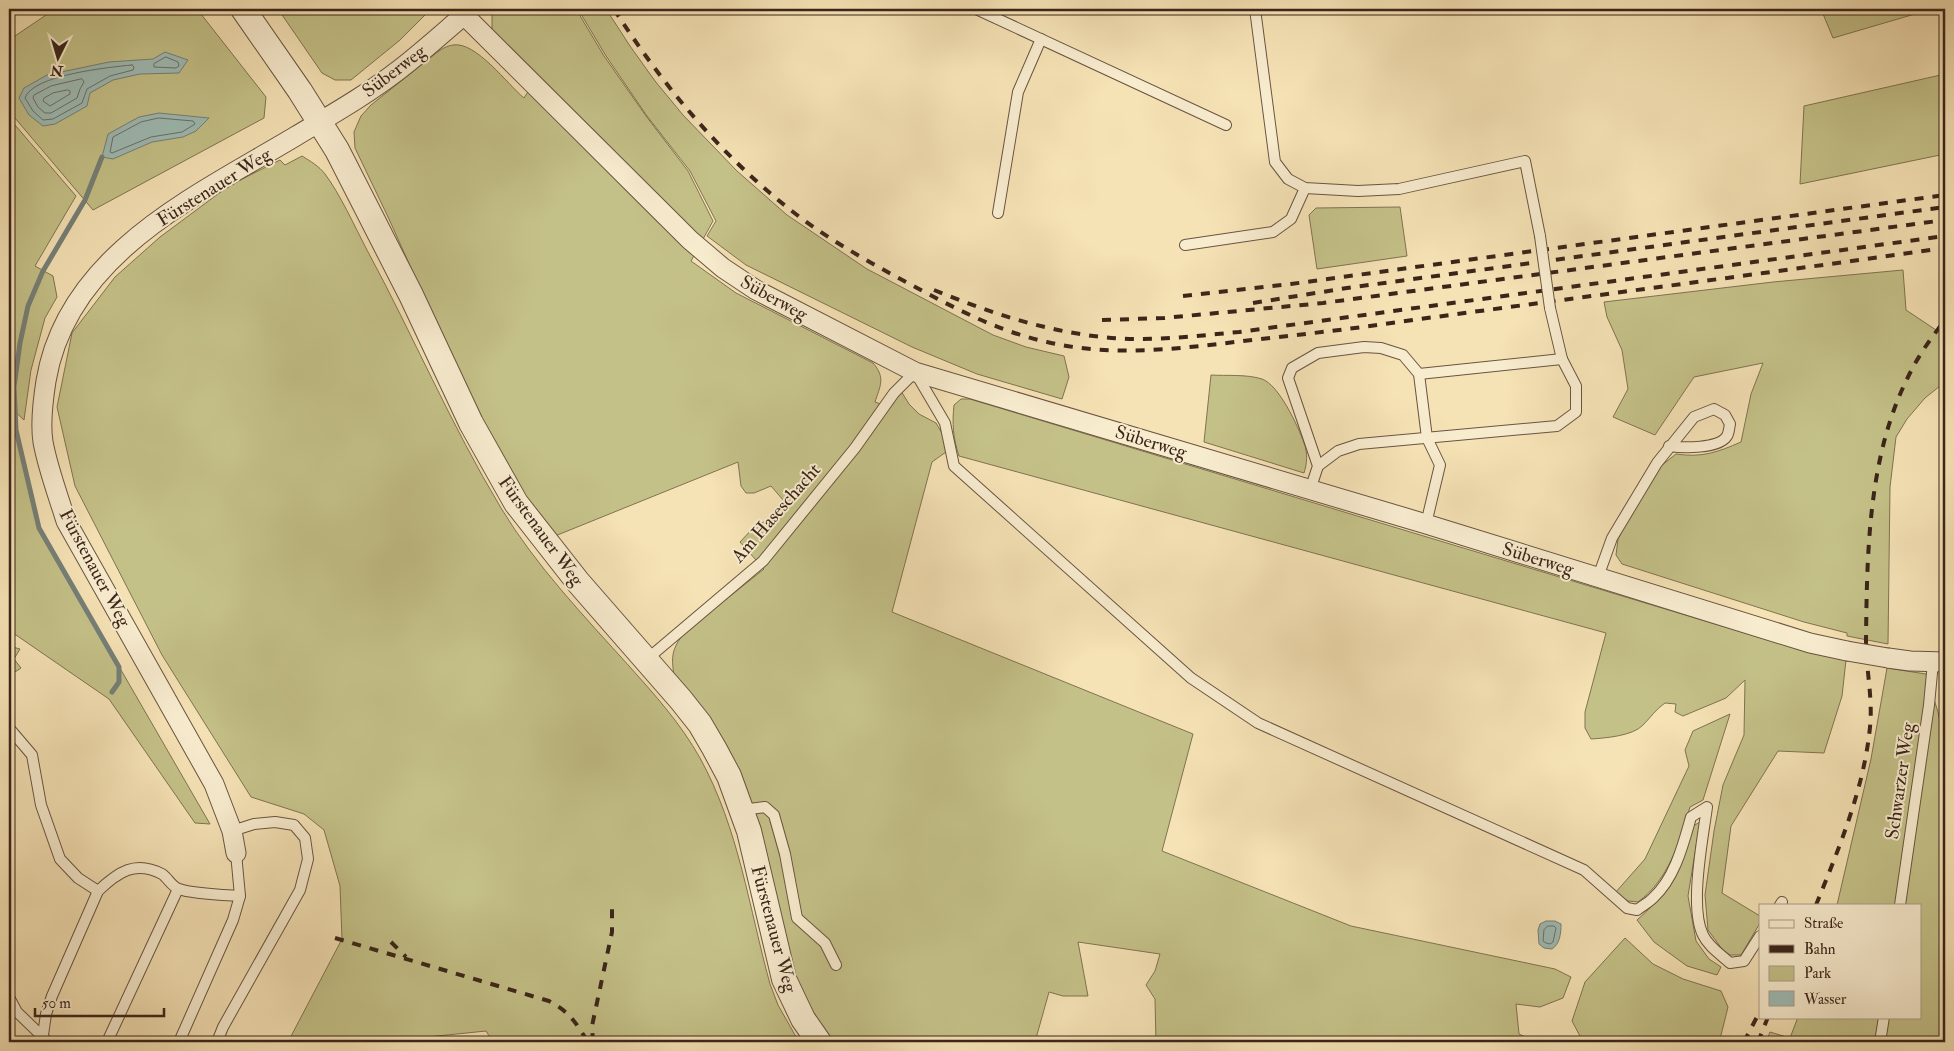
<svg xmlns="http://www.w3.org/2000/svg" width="1954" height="1051" viewBox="0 0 1954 1051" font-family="'IM FELL Double Pica',serif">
  <rect width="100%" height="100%" fill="#f5e2b5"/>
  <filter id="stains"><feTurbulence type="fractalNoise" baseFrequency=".004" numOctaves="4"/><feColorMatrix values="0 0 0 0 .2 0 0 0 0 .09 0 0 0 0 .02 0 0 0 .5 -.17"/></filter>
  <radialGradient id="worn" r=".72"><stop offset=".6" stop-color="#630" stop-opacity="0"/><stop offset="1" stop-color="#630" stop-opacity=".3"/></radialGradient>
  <g fill="#c4c188" stroke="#807351">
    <path d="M55,9h142l69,88 -2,21 -171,92 -84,-99v-71z"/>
    <path d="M278,9h153l-31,31 -49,40h-16l-13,-7z"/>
    <path d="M492,9h84l28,47 42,60 42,55 25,50 -22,40 45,32 137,70c13,15 7,23 2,39l14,5 12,-16 8,13 10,10 17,9 7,12 3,17 -14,10 -40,150 301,122 -31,117 189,75 204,43 16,8 -8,21 -23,9 -24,-3 3,30 17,8h-380l-1,-43 -9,-14 9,-14 5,-17 -82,-12 10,54h-25l-14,-4 -14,50h-206l-28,-47 -24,-80 -103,-240c-3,-19 -2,-26 10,-42l80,-64 -24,-27 16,-17 16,-6 12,-18 -13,-15 -17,7h-8l-5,-7 -3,-24 -183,74 -32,-40 -20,-35 -60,-122 -54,-120 -34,-71 -1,-16 7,-16 10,-11 64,-51c5,-4 11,-8 18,-9 23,-4 55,40 71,53l14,-22 -46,-47z"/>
    <path d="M578,9h28l24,37 25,35 28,34 54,56 50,44 80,54 126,66 33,12 38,9 5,21 -7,22 -85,-25 -65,-27 -166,-82 -39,-29 9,-15 -26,-50 -43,-55 -41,-60z"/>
    <path d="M1821,9h111l-99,29z"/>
    <path d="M1945,74v80l-145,30 4,-78z"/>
    <path d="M9,118l67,78 -41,70 18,10 4,21 -12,21 -14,52 -7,50 -15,-14z"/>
    <path d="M302,156c8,5 17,10 23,18 15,20 30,53 42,76 46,85 84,175 134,258 35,58 83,108 128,158 26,29 52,58 71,92 39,71 49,150 70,226l8,21 21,37h-306l-7,-11 -78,8 -10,3h-110l54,-103 -2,-53 -16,-56 -20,-16 -53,-17 -89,-142 -87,-169 -18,-79 15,-74 43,-56 45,-40 70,-52 50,-25 5,5z"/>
    <path d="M1400,207l7,49 -90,13 -8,-54 7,-7z"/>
    <path d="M1903,270l3,40 39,26v46l-20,16 -18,21 -11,18 -6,50 -2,157 -41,-8v-3l-43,-11 -182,-58 -6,-9 2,-16 17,-31 26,-42 15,-12c26,4 42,-2 65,-12l10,-48 12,-31 -69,14 -39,58 -42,-18 15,-28 -6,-39 -15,-33 -3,-15 169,-20z"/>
    <path d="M1211,375c16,1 35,-1 51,4 17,6 36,47 42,64 4,10 3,21 0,30l-100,-31z"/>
    <path d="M961,399h9l841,254 35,7 -4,36 -18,57 -46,-2 -47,75 -9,67 38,23v7l-19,32h-11l-8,-6 -14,-19 -3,-35 9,-64 9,-46 21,-50 1,-55 -19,18 -43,18 -8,-4 1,-8 -11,-1c-9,6 -14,14 -22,22 -10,11 -38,13 -52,14l-6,-11v-16l21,-79 -647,-177c-6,-18 -7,-33 -5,-51z"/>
    <path d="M9,423l7,7 23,98 171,296 -15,-1 -86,-124 -93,-64 -7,-2z"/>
    <path d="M9,646l11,3 -6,10 7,9 -12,8z"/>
    <path d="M1887,668l39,6 12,38 7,36v294h-179l4,-10 20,6 8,-21h122v-112h-83l34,-146z"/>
    <path d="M1730,714l-27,86 -13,7c-11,36 -21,72 -52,95l-10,-1 -13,-8 30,-34 44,-93 -4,-16 8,-19z"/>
    <path d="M1700,822l-12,74 8,45 13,18 12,8 -4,8 -30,-9 -33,-24 -17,-22c34,-30 45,-49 56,-94z"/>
    <path d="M1625,938l28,26 30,15 38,12 7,16 -7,28 -4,7h-128l-8,-4 -9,-17 13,-39z"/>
  </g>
  <g fill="#9ebcb6" stroke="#768078">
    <path d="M165,52l23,8 -9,13 -39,1 -27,6 -23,13 -3,13 -32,18 -12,2 -14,-11 -10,-17 5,-10 23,-13 62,-13 44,-3z"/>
    <path d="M159,113l50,5 -13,13 -13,6 -31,5 -39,17 -11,-2 6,-23 31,-17z"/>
    <path d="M1546,921h9l6,3c0,9 -1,20 -9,25l-8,-1 -5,-4 -1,-14 2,-6z"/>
  </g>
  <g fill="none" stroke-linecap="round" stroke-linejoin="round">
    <g stroke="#6c7068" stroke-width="1">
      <path d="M166,57l12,5 1,4 -3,2 -22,-1v-3z"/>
      <path d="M132,65l2,2 -1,3 -23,6 -23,13 -5,14 -29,16 -10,1 -10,-9 -8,-13c7,-23 85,-31 107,-33z"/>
      <path d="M82,79l2,3 -4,7 -3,9 -26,15h-6l-7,-6 -5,-9 1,-3 17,-9z"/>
      <path d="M68,90l2,1v3l-20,12 -7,-5 1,-3 9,-5z"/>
      <path d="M159,118l34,3 2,3 -13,8 -31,5 -39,16 -2,-1 3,-15 28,-15z"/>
      <path d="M1548,926h6l2,2 -3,14 -3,2 -4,-1 -3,-2 1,-11z"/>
    </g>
    <path stroke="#768078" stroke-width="5" d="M102,157l-17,43 -42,71 -15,35 -8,37 -6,44 2,43 23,98 80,139v15l-7,10"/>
    <g stroke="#6a5441" stroke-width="12">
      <g id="service">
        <path d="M976,9l250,116"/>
        <path d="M1255,9l20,153 13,17 17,9 53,3 41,-2 126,-28 15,75"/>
        <path d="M998,213l20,-121 23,-53"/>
        <path d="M1185,245l88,-13 18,-13 14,-31"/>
        <path d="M1419,374l143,-15"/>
        <path d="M1318,466l20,-15 21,-7 198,-18 19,-14v-26l-14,-27 -12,-51"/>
        <path d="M1310,490l8,-24 -30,-88 4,-10 26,-15 46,-6 17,1 22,7 16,19 8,64 13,27 -14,59"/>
        <path d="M1598,577l14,-39 45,-75 37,-46 20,-8 11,6 5,9c-1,4 -1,9 -3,12 -8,13 -44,12 -58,10"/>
        <path d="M646,660l117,-99 92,-113 39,-55 21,-21 30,51 9,43 237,212 67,45 326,147 43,38 10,2c5,-4 11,-7 16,-12 22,-20 30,-53 38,-81l16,-10c-4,31 -18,100 -4,128 5,11 17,19 27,28l14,-2 16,-25"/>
        <path d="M9,728l23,27 9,50 19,54 18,19 20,13"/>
        <path d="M742,810l23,-3 9,8 11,39 12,64 28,25 11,22"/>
        <path d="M1780,905l2,-3"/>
        <path d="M1900,905l29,-200 4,-43"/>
        <path d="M9,997l8,15 29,28"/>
        <path d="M42,1042l4,-28 6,-18 46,-105c20,-19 37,-31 64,-17 6,4 10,13 17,15 14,5 45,6 61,7"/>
        <path d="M107,1042l71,-153"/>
        <path d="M179,1042l54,-122 7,-24 -4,-43"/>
        <path d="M217,1042l6,-15 77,-137 8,-31 -3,-21 -11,-13 -19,-3 -21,2 -22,7"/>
        <path d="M1880,1042l4,-25"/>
      </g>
    </g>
    <g stroke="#6a5441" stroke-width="21">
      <g id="minor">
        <path d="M464,15l226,225 33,28 33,22 159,82 511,152 384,119 37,8"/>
        <path d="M1888,658l22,3 35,1"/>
        <path d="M236,853l-4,-22 -18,-47 -148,-263c-8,-26 -18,-52 -23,-79 -3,-19 0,-42 3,-61 21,-127 150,-185 250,-245 35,-21 72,-42 104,-67 22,-17 43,-36 64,-54l4,-6"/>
      </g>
    </g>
    <g stroke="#6a5441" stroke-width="26">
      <path id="tertiary" d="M243,9l57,82 37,59 74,145 60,128 45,80 62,79 103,118 19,24 14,24 15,28 20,55 35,148 19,40 16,23"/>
    </g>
    <use href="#service" stroke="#f8eccf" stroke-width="10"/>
    <use href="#minor" stroke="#f8eccf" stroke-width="19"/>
    <use href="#tertiary" stroke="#f8eccf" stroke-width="24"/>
    <g stroke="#3b251a" stroke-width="4" stroke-dasharray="9 9" stroke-linecap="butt">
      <path d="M614,9c51,80 114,155 191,212 36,26 75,47 114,68 41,22 82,43 128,53 68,16 137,6 205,-2 54,-6 107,-12 161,-20 177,-24 355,-47 532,-72"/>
      <path d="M934,290c66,27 135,49 206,49 33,0 66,-4 99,-7l706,-96"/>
      <path d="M1183,296l108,-12 654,-89"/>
      <path d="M1253,303l94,-15 598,-81"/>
      <path d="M1102,320l62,-2 159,-15 622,-83"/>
      <path d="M1816,905c23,-57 48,-116 54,-178 3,-29 -4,-57 -4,-87 1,-88 2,-183 42,-263 10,-21 23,-39 37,-57"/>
      <path d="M335,938l214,63c22,12 26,21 39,41"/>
      <path d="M391,942l15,15"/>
      <path d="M593,1042l-1,-16 20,-94v-31"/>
      <path d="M1744,1042l16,-31"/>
      <path d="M1758,1042l10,-25"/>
    </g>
    <g stroke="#6a5441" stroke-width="12" stroke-linecap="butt">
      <path id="service-bridge" d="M1540,236l10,72"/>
    </g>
    <g stroke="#6a5441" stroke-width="21" stroke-linecap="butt">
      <path id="minor-bridge" d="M1847,651l41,7"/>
    </g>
    <use href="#service-bridge" stroke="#f8eccf" stroke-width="10"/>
    <use href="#minor-bridge" stroke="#f8eccf" stroke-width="19"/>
  </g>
  <g text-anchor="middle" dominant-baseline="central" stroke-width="4" stroke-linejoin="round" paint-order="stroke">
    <g font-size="19" fill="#3b251a" stroke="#f8eccf">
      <text transform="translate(394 71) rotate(-37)">Süberweg</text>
      <text transform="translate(214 187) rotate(-32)">Fürstenauer Weg</text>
      <text transform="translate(774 298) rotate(29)">Süberweg</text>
      <text transform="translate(1151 442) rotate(17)">Süberweg</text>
      <text transform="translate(776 513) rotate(-49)">Am Haseschacht</text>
      <text transform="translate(541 531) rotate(54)">Fürstenauer Weg</text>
      <text transform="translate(1538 559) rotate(17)">Süberweg</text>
      <text transform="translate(95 568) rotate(62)">Fürstenauer Weg</text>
      <text transform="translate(1900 781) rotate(-82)">Schwarzer Weg</text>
      <text transform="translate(774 929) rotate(75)">Fürstenauer Weg</text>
    </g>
  </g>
  <rect width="1954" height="1051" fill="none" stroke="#f5e2b5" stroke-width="30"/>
  <rect x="10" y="10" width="1934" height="1031" fill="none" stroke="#3b251a" stroke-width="2.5"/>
  <rect x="15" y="15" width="1924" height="1021" fill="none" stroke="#3b251a"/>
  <rect x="1759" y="904" width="162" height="115" fill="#f8eccf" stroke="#ac9c87"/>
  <rect x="1769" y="920" width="25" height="8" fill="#f8eccf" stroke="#ac9c87"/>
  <text x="1804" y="928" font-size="15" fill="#3b251a">Straße</text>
  <rect x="1769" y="945" width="25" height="8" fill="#3b251a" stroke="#ac9c87"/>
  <text x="1804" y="954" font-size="15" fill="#3b251a">Bahn</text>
  <rect x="1769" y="966" width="25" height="15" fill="#c4c188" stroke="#ac9c87"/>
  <text x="1804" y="978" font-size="15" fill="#3b251a">Park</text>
  <rect x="1769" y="991" width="25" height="15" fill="#9ebcb6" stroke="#ac9c87"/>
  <text x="1804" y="1004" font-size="15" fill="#3b251a">Wasser</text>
  <g transform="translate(58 58) rotate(185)" stroke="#f8eccf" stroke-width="4" paint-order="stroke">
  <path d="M0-4L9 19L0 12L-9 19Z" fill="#3b251a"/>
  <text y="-8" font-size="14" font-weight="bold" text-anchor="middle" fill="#3b251a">N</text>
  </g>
  <path d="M35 1008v8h129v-8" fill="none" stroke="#3b251a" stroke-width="2.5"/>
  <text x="42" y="1008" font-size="15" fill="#3b251a" stroke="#f8eccf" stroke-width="4" paint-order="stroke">50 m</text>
  <rect width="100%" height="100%" filter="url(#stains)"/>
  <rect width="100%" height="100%" fill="url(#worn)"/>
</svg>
